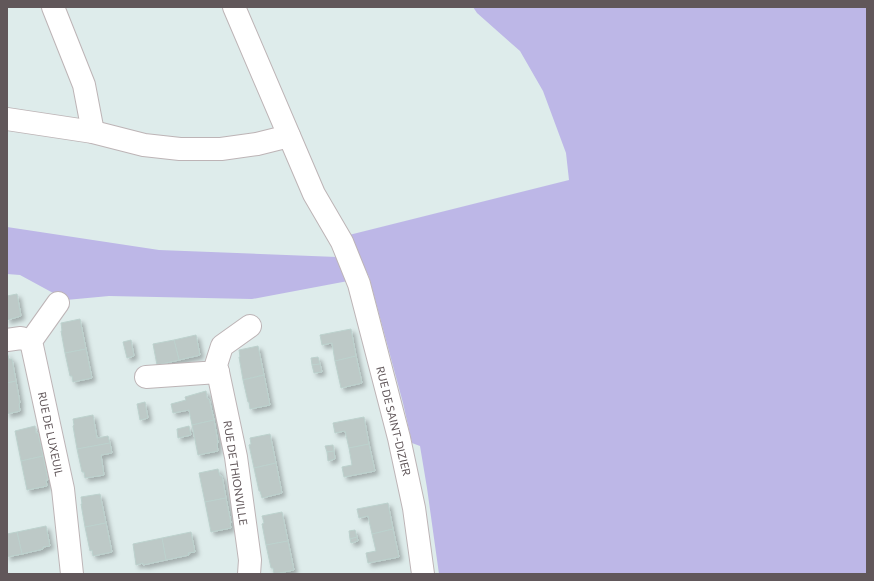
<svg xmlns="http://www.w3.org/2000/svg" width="874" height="581" viewBox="0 0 874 581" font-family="Commissioner,sans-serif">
  <defs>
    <filter id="shadow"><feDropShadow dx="3.5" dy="3.5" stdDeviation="2" flood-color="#0004"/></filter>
  </defs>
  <rect width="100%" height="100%" fill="#deeceb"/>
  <g fill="#bdb7e7">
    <path d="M473,7h394v567h-428l-12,-86 -7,-42 -8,-3 -9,-40 -34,-126 -9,-19 -15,-22 224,-56 -3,-27 -23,-62 -23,-40 -43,-38z"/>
    <path d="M7,227l152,23 178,7 11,24 -96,18 -143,-3 -43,4 -46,-25 -13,-1z"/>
  </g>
  <g fill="#bdc9c7" stroke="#bcd1cd" filter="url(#shadow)">
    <path d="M17,294l4,22 -14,4v-24z"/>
    <path d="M80,319l6,30 -21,4 -4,-22h1l-1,-8z"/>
    <path d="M351,329l5,27 -21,5 -3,-18 -10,2 -2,-10z"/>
    <path d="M196,335l4,20 -21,5 -5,-20z"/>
    <path d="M131,340l3,16 -7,2 -4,-16z"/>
    <path d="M174,340l5,20 -22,5 -4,-21z"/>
    <path d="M258,346l6,29 -21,5 -4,-23h1l-1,-7z"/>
    <path d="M86,349l6,29 -19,4 -1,-6h-2l-5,-23z"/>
    <path d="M7,352l2,7h3l4,22 -9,2z"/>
    <path d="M356,356l6,27 -21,5 -6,-27z"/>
    <path d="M318,357l2,7 -8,1 -1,-7z"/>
    <path d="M320,364l2,8 -8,1 -2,-8z"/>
    <path d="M264,375l6,30 -20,4 -1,-7h-1l-5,-22z"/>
    <path d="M16,381l4,22 -1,1 1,7 -13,3v-31z"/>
    <path d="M206,391l1,7 2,1 5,21 -22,5 -3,-15 -16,3 -2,-9 15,-4 -1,-3z"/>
    <path d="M145,402l3,16 -8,2 -3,-16z"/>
    <path d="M93,415l4,23 11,-2 2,7 -33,6 -4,-23 1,-1 -1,-6z"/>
    <path d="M364,417l5,27 -20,4 -4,-17 -10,2 -2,-10z"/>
    <path d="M214,420l4,23 -1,1 1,7 -20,4 -6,-30z"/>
    <path d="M35,426l1,7h2l5,23 -22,5 -6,-30z"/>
    <path d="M189,426l2,9 -13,3 -1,-9z"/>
    <path d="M270,434l6,29 -22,5 -5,-23 2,-1 -1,-6z"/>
    <path d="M110,443l2,10 -11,2 3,20 -19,3 -1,-6h-2l-5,-23z"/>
    <path d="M369,444l6,27 -31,6 -2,-10 10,-2 -3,-17z"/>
    <path d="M333,445l1,6 -7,1 -2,-6z"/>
    <path d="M334,451l1,8 -7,2 -1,-9z"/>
    <path d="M43,456l5,24h-2l1,6 -20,4 -6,-29z"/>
    <path d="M276,463l6,30 -20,5 -2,-7h-1l-5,-23z"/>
    <path d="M218,469l2,7h2l4,22 -21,4 -6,-29z"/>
    <path d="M100,494l6,29 -21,4 -4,-23h1l-1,-7z"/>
    <path d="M226,498l5,25h-1l1,5 -20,4 -6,-30z"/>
    <path d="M388,503l5,26 -21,5 -4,-18 -9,2 -2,-9z"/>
    <path d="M282,512l6,29 -22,4 -4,-21 2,-1 -2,-7z"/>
    <path d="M106,523l6,29 -19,4 -1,-6 -2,1 -5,-24z"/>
    <path d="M46,526l4,20 -7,1v2l-21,5 -5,-22z"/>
    <path d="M393,529l6,28 -31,6 -2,-10 10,-2 -4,-17z"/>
    <path d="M355,530l2,7 -7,2 -1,-8z"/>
    <path d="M17,532l5,22 -15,3v-23z"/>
    <path d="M191,532l4,20 -7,1 1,2 -23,5 -4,-22z"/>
    <path d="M357,537l1,4 -7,2 -1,-4z"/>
    <path d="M162,538l4,22 -23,5v-2l-7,2 -3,-21z"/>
    <path d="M288,541l6,29 -20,4 -1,-6h-2l-5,-23z"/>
  </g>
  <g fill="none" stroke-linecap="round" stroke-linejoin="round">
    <g stroke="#bdb4b6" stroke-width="24">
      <g id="minor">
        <path d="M53,7l31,78 9,47"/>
        <path d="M234,7l80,187 28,48 17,42 40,154 15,70 9,66"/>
        <path d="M7,119l86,13 51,13 36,4h41l36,-5 32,-8"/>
        <path d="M58,303l-27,38 32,148 9,85"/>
        <path d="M7,340l14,-2 10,3"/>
        <path d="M218,372l18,85 14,103 -1,14"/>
        <path d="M146,377l72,-5 -2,-7 6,-19 28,-20"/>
      </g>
    </g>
    <use href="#minor" stroke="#fff" stroke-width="22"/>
  </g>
  <g text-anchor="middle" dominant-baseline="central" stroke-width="4" stroke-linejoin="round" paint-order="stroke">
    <g font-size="11" fill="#61575a" stroke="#fff">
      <text transform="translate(394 421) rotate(76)">RUE DE SAINT-DIZIER</text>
      <text transform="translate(51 434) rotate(78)">RUE DE LUXEUIL</text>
      <text transform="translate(236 473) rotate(81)">RUE DE THIONVILLE</text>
    </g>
  </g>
  <rect width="874" height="581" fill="none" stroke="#61575a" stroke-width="16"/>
</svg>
